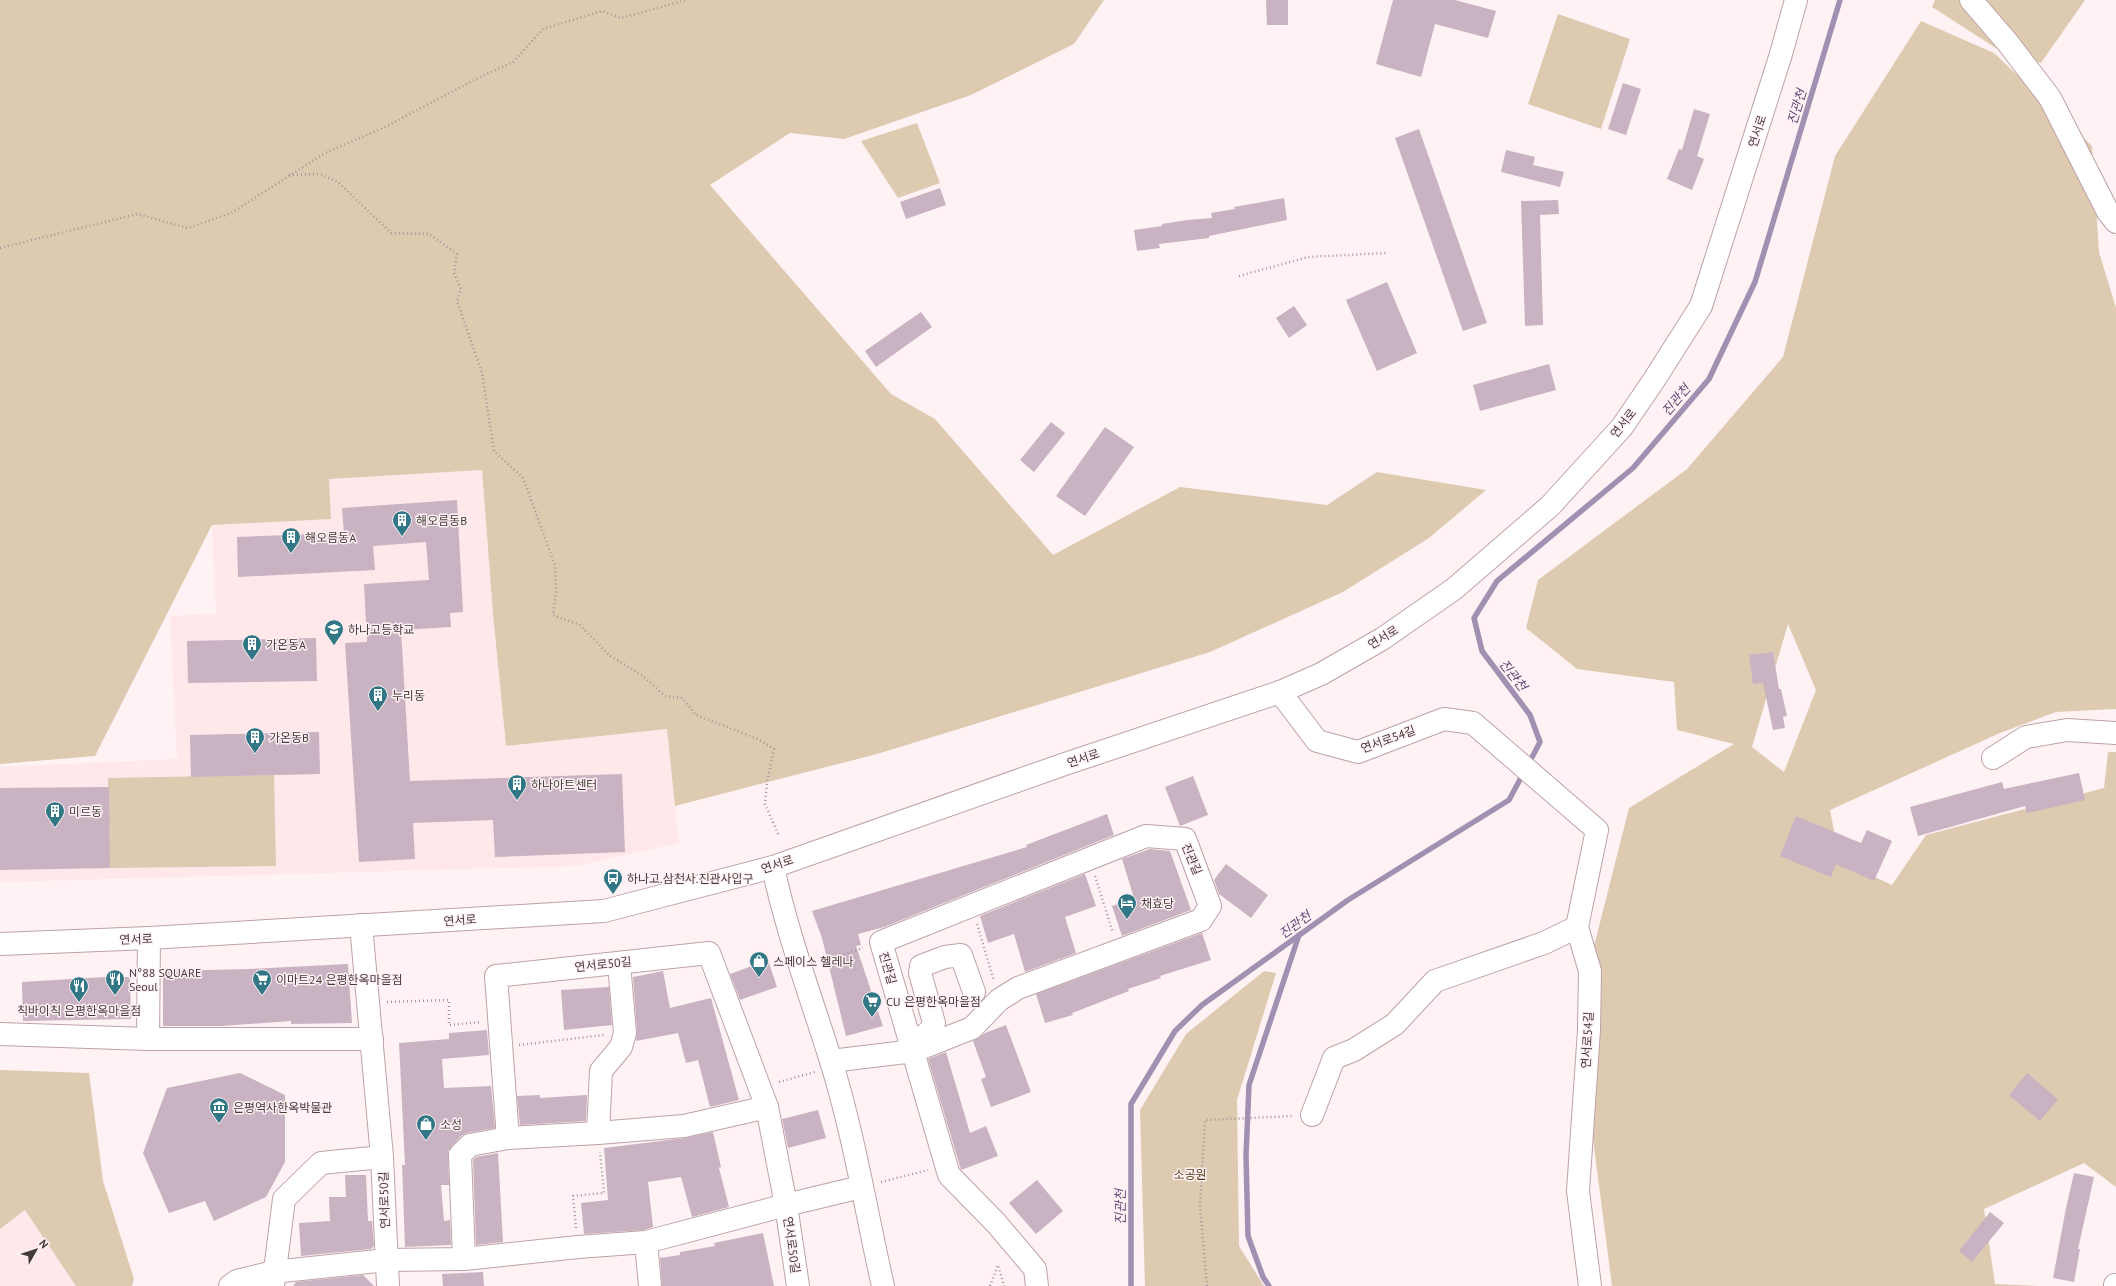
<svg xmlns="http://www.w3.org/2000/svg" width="2116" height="1286" viewBox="0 0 2116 1286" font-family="'PT Sans','Noto Sans KR',sans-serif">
  <rect width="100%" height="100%" fill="#fff2f4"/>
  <g fill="#ffe7ea">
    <path d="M482,470l11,144 13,132 161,-17 12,114 -103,23 -576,16v-115l177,-8 -7,-143 46,-2 -4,-89 119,-6 -2,-40z"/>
    <path d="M25,1210l51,76h-76v-57z"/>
  </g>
  <g fill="#decab1" fill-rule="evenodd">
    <path d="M0,0h1104l-30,44 -103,51 -127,44 -54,-6 -80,52 181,209 44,25 118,136 127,-68 147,18 50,-33 109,18 -57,48 -86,54 -133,60 -333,102 -202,52 -8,-77 -161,17 -13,-132 -11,-144 -153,9 2,40 -119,6 -117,231 -95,8z"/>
    <path d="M1935,0h150l-44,63 -39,-11 -70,-45z"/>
    <path d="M1558,14l72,25 -29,90 -73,-25z"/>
    <path d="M1921,21l73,32 98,93 7,106 17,56v401l-60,3 -56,21 -170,77 10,51 52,24 34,-50 178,-47 4,-36h8v435l-32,-24 -100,46 11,75 45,2h-428l-19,-147v-189l36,-142 105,-64 -57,-14 -3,-48 -97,-13 -51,-41 12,-48 149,-111 96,-112 52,-201zM1788,624l28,66 -32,82 -32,-25z"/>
    <path d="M917,123l23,60 -42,15 -37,-57z"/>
    <path d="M274,775l2,91 -166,2 -2,-90z"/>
    <path d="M1264,971l12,2 -39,127 2,146 25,40h-119l-5,-176 46,-76z"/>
    <path d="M0,1070l89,3 14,108 31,98 -2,7h-56l-51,-76 -25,19z"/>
  </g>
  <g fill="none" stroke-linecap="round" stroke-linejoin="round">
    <g stroke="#a090b1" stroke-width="5.5">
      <path d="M1528,765l12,-23 -10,-27 -48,-64 -8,-33 23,-37 136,-113 76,-89 46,-97 85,-282"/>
      <path d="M1131,1286v-182l44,-73 27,-26 146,-105 161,-100 15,-28"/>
      <path d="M1269,1286l-6,-9 -15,-41 -2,-80 3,-71 50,-150"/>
    </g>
  </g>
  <g fill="#c9b2c1">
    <path d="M1266,0h22v25h-21z"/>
    <path d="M1393,0h62l41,11 -8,27 -53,-14 -14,53 -45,-13z"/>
    <path d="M1623,83l18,6 -15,46 -18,-6z"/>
    <path d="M1694,109l16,5 -13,42 7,3 -12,31 -25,-11 12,-30 3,1z"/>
    <path d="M1419,129l68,194 -24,8 -68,-193z"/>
    <path d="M1506,150l29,7 -2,8 31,7 -4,15 -59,-15z"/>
    <path d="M940,188l6,17 -40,14 -6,-17z"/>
    <path d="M1284,198l3,22 -78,16v2l-50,6 1,4 -23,3 -3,-21 28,-4v-2l25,-4 25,-2 -1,-5 24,-4 -1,-2z"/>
    <path d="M1558,200l1,14 -19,1 3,110 -18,1 -4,-125z"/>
    <path d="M1387,282l30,71 -40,18 -31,-71z"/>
    <path d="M1294,306l13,19 -18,13 -13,-20z"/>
    <path d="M921,312l11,15 -56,40 -11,-16z"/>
    <path d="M1549,364l7,26 -76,21 -7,-26z"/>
    <path d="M1051,422l14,11 -31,39 -14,-12z"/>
    <path d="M1105,427l29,20 -49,69 -29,-20z"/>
    <path d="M457,500l6,112 -13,1 1,14 -50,3 9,151 212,-7 3,78 -130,5 -2,-37 -80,3 2,36 -56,3 -14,-219 22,-1 -3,-58 65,-4 -3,-38 -53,4 2,24 -137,7 -1,-40 107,-4 -2,-25z"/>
    <path d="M316,638l1,43 -129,2 -1,-42z"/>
    <path d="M1773,652l6,37h2l6,27 -4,1 2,11 -12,2 -10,-47 -10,1 -4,-29z"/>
    <path d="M319,732l1,42 -129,3 -1,-42z"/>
    <path d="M2079,773l6,27 -58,13 -2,-7 -107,30 -8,-29 92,-25 2,7z"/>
    <path d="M1193,776l15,39 -28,11 -15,-39z"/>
    <path d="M109,787l1,81 -110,2v-82z"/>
    <path d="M1107,814l7,21 -230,92 -26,7 3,11 -5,1 27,80 -37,10 -24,-98 -10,-27 215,-64 -1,-2z"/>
    <path d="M1796,816l65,27 6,-13 25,11 -18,40 -38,-17 -5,13 -51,-21z"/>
    <path d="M1150,849l20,2 21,59 -69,26 -10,-30 22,-8 -12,-39z"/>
    <path d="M1226,864l42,31 -17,23 -32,-24 -5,-14z"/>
    <path d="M1085,874l11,32 -31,11 11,36 -51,19 -11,-38 -26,9 -8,-27z"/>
    <path d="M1202,933l9,27 -51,16 1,2 -33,11 1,2 -57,22 1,2 -28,8 -9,-29z"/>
    <path d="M768,960l9,27 -37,13 -10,-26z"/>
    <path d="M348,964l4,59 -61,1v-3l-70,5h-58v-55l86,-2z"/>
    <path d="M663,971l7,37 41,-10 28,102 -29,7 -12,-47 -12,3 -8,-30 -42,8 1,-9 -4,-55z"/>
    <path d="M104,977h26l1,42 -108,2 -1,-39z"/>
    <path d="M609,987l3,38 -48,5 -3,-40z"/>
    <path d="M1006,1025l25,67 -40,15 -10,-28 5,-2 -13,-36 12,-8z"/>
    <path d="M487,1030l2,25 -47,4 2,29 47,-2 4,42 -28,5 -6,3 -13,15 1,34h-8l3,36 6,-1 1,25 -46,2 -3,-82h3l-6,-122 50,-4v-6z"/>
    <path d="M946,1052l24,81 16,-7 12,30 -37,14 -33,-111z"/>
    <path d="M240,1073l45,22v67l-19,35 -52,24 -9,-20 -36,12 -26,-60 24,-65z"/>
    <path d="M2027,1073l31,26 -18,22 -31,-26z"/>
    <path d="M540,1095v3l47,-3 -1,26 -66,4 -3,-29z"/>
    <path d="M818,1110l8,28 -38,10 -6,-29z"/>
    <path d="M713,1132l8,35 -2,1 10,39 -37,10 -11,-40 -33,5 5,45 -9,3 -60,4 -3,-31 27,-3 -4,-52 81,-10z"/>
    <path d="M498,1153l5,89 -27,3 -3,-85 3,-3z"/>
    <path d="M2074,1173l20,4 -16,72h2l-6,33 -21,-4 13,-70z"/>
    <path d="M345,1175h21l2,46h4l2,25 -3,3 -70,7 -2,-33 31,-2 -1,-24h17z"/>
    <path d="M1037,1180l26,31 -27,23 -27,-31z"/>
    <path d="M1990,1212l14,11 -32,39 -13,-11z"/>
    <path d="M763,1233l11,53h-112l-2,-28 20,-3v-3l35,-6 -1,-3z"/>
    <path d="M483,1272l1,14h-41l-1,-12z"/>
    <path d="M363,1275l11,11h-81l3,-4z"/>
  </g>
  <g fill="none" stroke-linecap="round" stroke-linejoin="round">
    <g stroke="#bea2a5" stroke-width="24">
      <g id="minor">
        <path d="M1971,0l37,43 42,55 58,114 8,10"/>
        <path d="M1280,692l37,49 41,11 86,-33 29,4 124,107 -20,97 13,44 -1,59 -11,161 12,95"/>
        <path d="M1993,758l33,-21 41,-7 49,3"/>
        <path d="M773,867c14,66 38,130 58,194 23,74 35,150 52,225"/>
        <path d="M361,925l21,232 6,129"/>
        <path d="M0,1034l148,5h224"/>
        <path d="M148,1039l1,-101"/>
        <path d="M909,1040c12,-2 21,-5 25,-17l-14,-50 1,-7 24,-9 16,-2 13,37"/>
        <path d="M831,1061l83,-10 58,-23 27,-28 19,-12 183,-68 9,-14 -25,-67 -39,-3 -265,106 68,233 47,48 39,46 2,17"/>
        <path d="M1312,1115l22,-57 20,-8 41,-26 40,-43 109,-38 33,-16"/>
        <path d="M598,1133l3,-62 20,-24 4,-14 -6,-70"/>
        <path d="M508,1138l-12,-162 213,-23 58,154 19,98 12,81"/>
        <path d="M646,1242l4,44"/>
        <path d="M464,1259l-4,-104 10,-10 38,-7 90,-5 86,-7 83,-19"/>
        <path d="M2115,1285v1"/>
        <path d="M230,1286l7,-5 36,-9 114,-12 77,-1 114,-12 68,-5 140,-37 75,-18"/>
        <path d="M273,1286l11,-87 37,-36 61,-6"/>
      </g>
    </g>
    <g stroke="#bea2a5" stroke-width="24">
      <path id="major" d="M0,944l149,-6 455,-27 169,-44 292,-103 215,-72 41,-18 61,-35 72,-50 96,-83 72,-79 32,-47 47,-74 80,-252 15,-54"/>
    </g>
    <g stroke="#a39799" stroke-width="2.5" stroke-dasharray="1 3" stroke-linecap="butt">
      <path d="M289,175l31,-1 18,8 53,51 38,1 28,20 -3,19 7,16 -4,12 25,72 12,78 29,27 32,87 1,27 -3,23 27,10 29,30 34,21 22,20 17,2 14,17 62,24 16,10 -7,33 -2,22 14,32"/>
      <path d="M0,248l137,-34 51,14 43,-15 94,-60 60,-26 95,-50 33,-15 30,-33 59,-18 19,7 65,-18"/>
      <path d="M1239,276l69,-19 78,-4"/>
      <path d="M1095,876l18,57"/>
      <path d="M977,924l17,57"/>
      <path d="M821,962l42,-14"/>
      <path d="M387,1002l62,-2v25l32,-3"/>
      <path d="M519,1045l85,-10"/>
      <path d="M779,1082l36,-10"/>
      <path d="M881,1182l47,-12"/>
      <path d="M576,1228l-3,-32 31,-3 -4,-41"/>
      <path d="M990,1286l8,-21 6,21"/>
      <path d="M1207,1286l-7,-80 5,-86 89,-4"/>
    </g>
    <use href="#minor" stroke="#fff" stroke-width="22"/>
    <use href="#major" stroke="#fff" stroke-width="22"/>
  </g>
  <defs>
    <g id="building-pin" transform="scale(1)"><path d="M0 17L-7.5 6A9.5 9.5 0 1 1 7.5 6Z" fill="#327785" stroke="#fff2f4"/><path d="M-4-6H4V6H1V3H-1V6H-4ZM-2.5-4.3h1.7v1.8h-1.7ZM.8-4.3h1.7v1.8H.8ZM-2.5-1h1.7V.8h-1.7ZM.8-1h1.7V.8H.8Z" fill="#fff"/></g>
    <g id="school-pin" transform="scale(1)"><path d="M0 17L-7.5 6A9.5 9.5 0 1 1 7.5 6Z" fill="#327785" stroke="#fff2f4"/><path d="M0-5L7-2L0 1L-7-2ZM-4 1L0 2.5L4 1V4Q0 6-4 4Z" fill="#fff"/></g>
    <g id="bus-pin" transform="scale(1)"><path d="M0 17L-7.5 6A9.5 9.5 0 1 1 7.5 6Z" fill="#327785" stroke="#fff2f4"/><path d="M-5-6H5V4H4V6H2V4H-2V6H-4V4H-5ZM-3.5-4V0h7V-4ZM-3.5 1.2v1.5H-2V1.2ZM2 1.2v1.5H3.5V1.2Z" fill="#fff"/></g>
    <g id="hotel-pin" transform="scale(1)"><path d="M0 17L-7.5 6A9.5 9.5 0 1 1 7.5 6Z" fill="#327785" stroke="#fff2f4"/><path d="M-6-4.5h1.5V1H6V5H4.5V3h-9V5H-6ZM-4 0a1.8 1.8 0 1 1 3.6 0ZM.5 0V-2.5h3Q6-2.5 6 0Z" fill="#fff"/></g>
    <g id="shop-pin" transform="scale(1)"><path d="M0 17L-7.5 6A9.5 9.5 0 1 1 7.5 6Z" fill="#327785" stroke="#fff2f4"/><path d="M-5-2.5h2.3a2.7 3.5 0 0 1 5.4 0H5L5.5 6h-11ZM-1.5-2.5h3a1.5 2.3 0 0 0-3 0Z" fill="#fff"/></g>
    <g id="restaurant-pin" transform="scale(1)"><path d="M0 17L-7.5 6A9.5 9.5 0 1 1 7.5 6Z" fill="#327785" stroke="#fff2f4"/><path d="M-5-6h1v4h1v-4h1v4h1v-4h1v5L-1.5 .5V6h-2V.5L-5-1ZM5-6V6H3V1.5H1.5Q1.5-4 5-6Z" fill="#fff"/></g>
    <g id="supermarket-pin" transform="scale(1)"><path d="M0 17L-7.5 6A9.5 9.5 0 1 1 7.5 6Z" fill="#327785" stroke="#fff2f4"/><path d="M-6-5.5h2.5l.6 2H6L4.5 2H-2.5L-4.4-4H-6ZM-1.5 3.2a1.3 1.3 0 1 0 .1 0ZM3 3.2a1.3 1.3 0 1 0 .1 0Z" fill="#fff"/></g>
    <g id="museum-pin" transform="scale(1)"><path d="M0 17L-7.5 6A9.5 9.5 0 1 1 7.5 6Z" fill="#327785" stroke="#fff2f4"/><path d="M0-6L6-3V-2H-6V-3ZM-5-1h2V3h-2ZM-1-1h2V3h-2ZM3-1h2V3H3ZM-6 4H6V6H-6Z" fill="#fff"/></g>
  </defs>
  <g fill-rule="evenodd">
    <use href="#building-pin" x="402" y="520"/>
    <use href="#building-pin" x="291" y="537"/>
    <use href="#school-pin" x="334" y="629"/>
    <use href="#building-pin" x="252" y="644"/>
    <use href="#building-pin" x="378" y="695"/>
    <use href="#building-pin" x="255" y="737"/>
    <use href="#building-pin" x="517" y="784"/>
    <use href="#building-pin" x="55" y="811"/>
    <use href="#bus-pin" x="613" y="878"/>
    <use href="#hotel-pin" x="1127" y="903"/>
    <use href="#shop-pin" x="759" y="961"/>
    <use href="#restaurant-pin" x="115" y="979"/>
    <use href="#supermarket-pin" x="262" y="979"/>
    <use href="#restaurant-pin" x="79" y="986"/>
    <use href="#supermarket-pin" x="872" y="1001"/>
    <use href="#museum-pin" x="219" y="1107"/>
    <use href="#shop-pin" x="426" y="1124"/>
  </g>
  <g text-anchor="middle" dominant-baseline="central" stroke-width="3" stroke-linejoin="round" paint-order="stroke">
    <g font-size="12" fill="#45393b" stroke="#fff2f4">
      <text transform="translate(1757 131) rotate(-72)">연서로</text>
      <text transform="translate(1623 423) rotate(-52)">연서로</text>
      <text transform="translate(1383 637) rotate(-32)">연서로</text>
      <text transform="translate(1388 739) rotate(-20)">연서로54길</text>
      <text transform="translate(1083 758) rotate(-18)">연서로</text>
      <text transform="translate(1192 859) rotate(67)">진관길</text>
      <text transform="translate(777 864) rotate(-18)">연서로</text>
      <text transform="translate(460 920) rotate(-4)">연서로</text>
      <text transform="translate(136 939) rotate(-2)">연서로</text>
      <text transform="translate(603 964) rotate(-6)">연서로50길</text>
      <text transform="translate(888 968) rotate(74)">진관길</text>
      <text transform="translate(1587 1040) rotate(-87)">연서로54길</text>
      <text transform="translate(384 1200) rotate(-92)">연서로50길</text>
      <text transform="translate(792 1245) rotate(82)">연서로50길</text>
    </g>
    <g font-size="12" fill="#45393b" stroke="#fff2f4" text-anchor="start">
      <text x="416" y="520">해오름동B</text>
      <text x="305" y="537">해오름동A</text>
      <text x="348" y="629">하나고등학교</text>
      <text x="266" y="644">가온동A</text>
      <text x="392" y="695">누리동</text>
      <text x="269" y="737">가온동B</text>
      <text x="531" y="784">하나아트센터</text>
      <text x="69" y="811">미르동</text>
      <text x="627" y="878">하나고.삼천사.진관사입구</text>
      <text x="1141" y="903">채효당</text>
      <text x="773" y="961">스페이스 헬레나</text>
      <text x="129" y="972">N°88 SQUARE<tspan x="129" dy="14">Seoul</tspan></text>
      <text x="276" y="979">이마트24 은평한옥마을점</text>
      <text x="886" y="1001">CU 은평한옥마을점</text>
      <text x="79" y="1010" text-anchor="middle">칙바이칙 은평한옥마을점</text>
      <text x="233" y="1107">은평역사한옥박물관</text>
      <text x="440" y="1124">소성</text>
    </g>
    <g font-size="12" fill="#533812" stroke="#fff2f4">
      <text x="1190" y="1174">소공원</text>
    </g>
    <g font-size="13" font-style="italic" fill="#5f4777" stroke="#fff2f4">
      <text transform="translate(1797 107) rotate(-73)">진관천</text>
      <text transform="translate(1676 400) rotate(-50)">진관천</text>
      <text transform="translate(1513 675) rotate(52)">진관천</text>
      <text transform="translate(1295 925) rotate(-36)">진관천</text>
      <text transform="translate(1120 1207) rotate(-90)">진관천</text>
    </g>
  </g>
  <g transform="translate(36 1250) rotate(51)" stroke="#fff2f4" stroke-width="3" paint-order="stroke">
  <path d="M0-3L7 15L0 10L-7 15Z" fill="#45393b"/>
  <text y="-6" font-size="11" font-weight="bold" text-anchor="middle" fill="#45393b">N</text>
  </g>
</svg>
